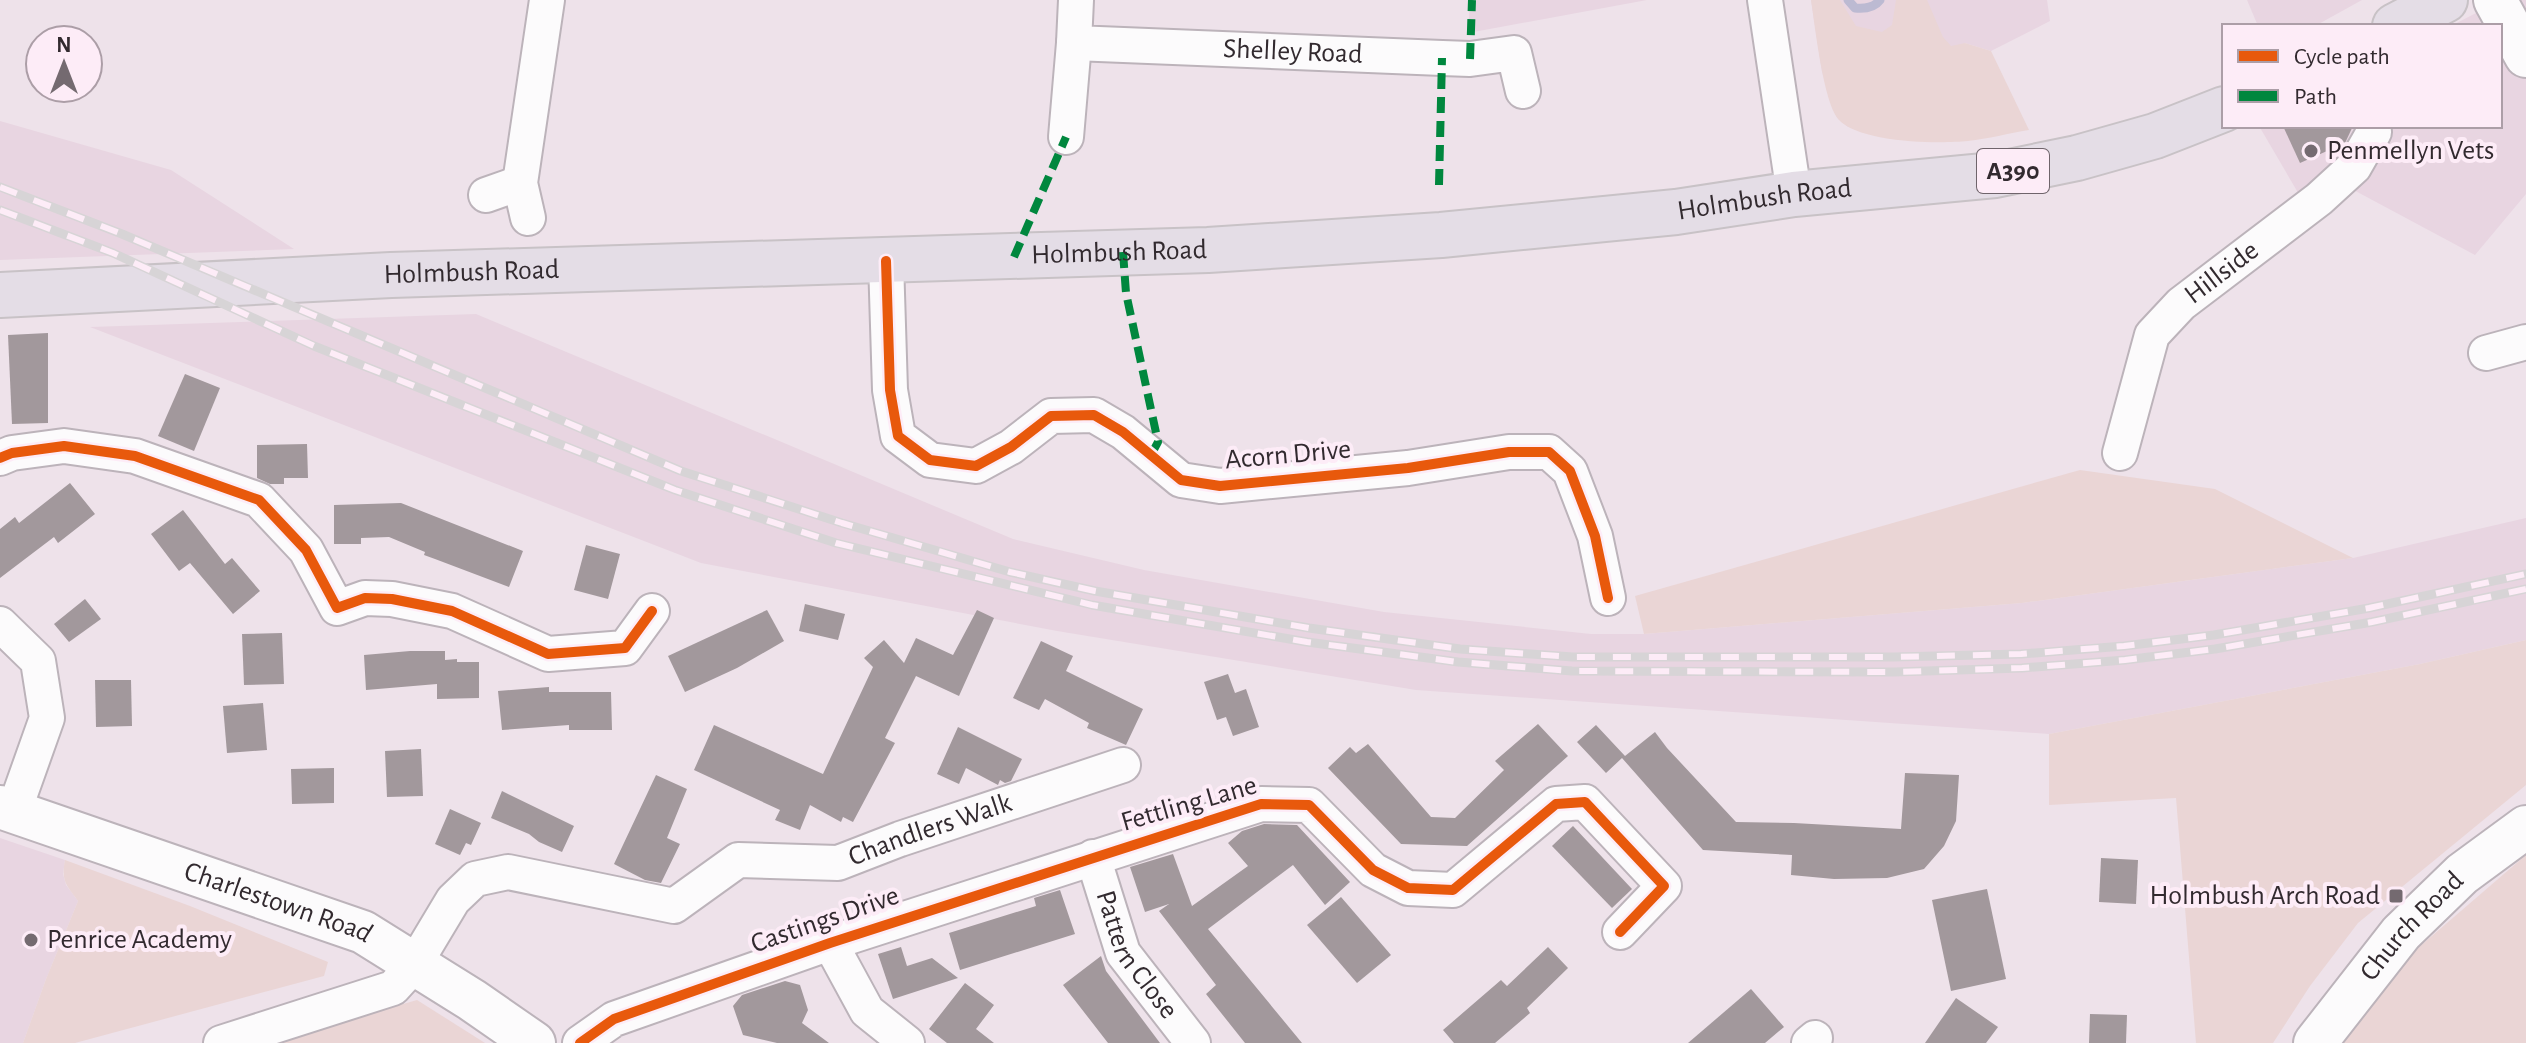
<svg xmlns="http://www.w3.org/2000/svg" width="2526" height="1043" viewBox="0 0 2526 1043" font-family="'Alegreya Sans',sans-serif">
  <rect width="100%" height="100%" fill="#eee2ea"/>
  <g fill="#e8d5e1">
    <path d="M1470,0h177l-179,33z"/>
    <path d="M1811,0h236l3,21 -59,30 -26,-8 -117,84 -11,-10 -15,-45z"/>
    <path d="M2247,0h115l-47,26h-57z"/>
    <path d="M2501,0h25v194l-51,61 -127,-68 -34,33 -55,-94h241v-100h-49z"/>
    <path d="M0,121l171,49 123,79 -294,11z"/>
    <path d="M476,314l537,225 131,31 240,42 207,22h53l378,-31 331,-45 173,-40v122l-106,24 -371,70 -633,-44 -359,-59 -356,-68 -611,-236z"/>
    <path d="M0,838l65,22 -2,14 3,11 12,16 -32,78 -23,64h-23z"/>
  </g>
  <g fill="#ead5d5">
    <path d="M1811,0h29l16,26 26,6 10,-7 4,-25h31l16,37 8,9 14,-3 26,8 38,79c-20,3 -41,9 -61,11 -30,3 -109,2 -130,-22 -15,-19 -23,-93 -27,-119z"/>
    <path d="M2080,470l135,19 138,69 -331,45 -378,31 -9,-38z"/>
    <path d="M2526,640v145l-168,138 -48,63 -37,57h-77l-20,-245 -127,7v-71l371,-70z"/>
    <path d="M2526,855v188h-189l67,-83z"/>
    <path d="M65,860l125,46 138,56 -4,14 -249,67h-52l23,-64 32,-78c-12,-16 -17,-20 -13,-41z"/>
    <path d="M417,1000l68,43h-215z"/>
  </g>
  <g fill="none" stroke-linecap="round" stroke-linejoin="round">
    <path stroke="#bcbad2" stroke-width="9" d="M1848,0l7,8c10,1 19,0 25,-8"/>
  </g>
  <g fill="#a2989c">
    <path d="M2283,126h70l-8,17 -45,20z"/>
    <path d="M48,333v90l-36,1 -4,-89z"/>
    <path d="M185,374l35,14 -26,63 -36,-15z"/>
    <path d="M307,444l1,34h-24v6h-14l-13,-6v-33z"/>
    <path d="M70,483l25,31 -37,29 -4,-6 -54,41v-49l15,-12 4,6z"/>
    <path d="M401,503l122,48 -14,36 -74,-28 -11,-4 1,-3 -36,-15 -28,1v6h-27v-39z"/>
    <path d="M183,510l42,54 7,-6 28,33 -27,23 -43,-51 -11,8 -28,-37z"/>
    <path d="M586,545l34,9 -12,45 -34,-9z"/>
    <path d="M85,599l16,20 -32,23 -15,-18z"/>
    <path d="M805,604l40,10 -7,26 -39,-9z"/>
    <path d="M767,610l17,31 -47,27 -52,24 -17,-36z"/>
    <path d="M977,610l17,8 -35,78 -43,-20 -31,62 10,5 -42,79 -10,-5 -2,5 -31,-17 -10,25 -25,-10 5,-10 -86,-40 20,-45 109,49 50,-107 -9,-9 20,-18 20,23 12,-25 37,17z"/>
    <path d="M282,633l2,51 -40,1 -2,-51z"/>
    <path d="M1041,641l32,15 -7,15 77,38 -17,36 -39,-17 2,-5 -44,-24 -6,11 -26,-12z"/>
    <path d="M410,651h35v9l12,-1v3h22v36l-42,1v-15l-71,6 -2,-35z"/>
    <path d="M1228,674l7,19 11,-4 13,38 -26,9 -7,-19 -9,3 -13,-38z"/>
    <path d="M95,680h36l1,46 -36,1z"/>
    <path d="M549,687v5h62l1,38h-43v-5l-67,5 -4,-39z"/>
    <path d="M263,703l4,47 -40,3 -4,-47z"/>
    <path d="M1538,724l30,32 -101,90 -66,-2 -73,-76 22,-21 6,6 12,-9 63,73 24,1 49,-48 -9,-9z"/>
    <path d="M1596,725l29,31 30,-24 12,16 69,74 58,1 107,6 4,-56 54,2 -3,46 -12,25 -20,23 -37,9 -53,1 -43,-4 1,-20 -89,-5 -81,-92 -16,15 -29,-31z"/>
    <path d="M958,727l64,32 -11,22 -6,2 -5,-3 -2,5 -32,-17 -7,16 -22,-10z"/>
    <path d="M421,749l2,47 -36,1 -2,-46z"/>
    <path d="M334,768v35l-42,1 -1,-35z"/>
    <path d="M656,775l31,14 -20,49 13,6 -19,39 -16,-3 -31,-16z"/>
    <path d="M502,791l72,35 -12,26 -23,-10 -10,-8 -38,-16z"/>
    <path d="M450,809l31,14 -10,22 -5,-2 -6,12 -25,-11z"/>
    <path d="M1264,824l33,1 53,57 -25,23 -32,-40 -85,64 94,114h-57l-39,-49 10,-9 -57,-74 10,-7 -24,8 -15,-45 43,-13 19,52 56,-40 -20,-23 14,-12z"/>
    <path d="M1573,826l59,63 -20,19 -60,-62z"/>
    <path d="M2101,858l37,2 -2,44 -37,-2z"/>
    <path d="M1987,889l19,90 -55,12 -19,-91z"/>
    <path d="M1060,890l15,44 -115,36 -11,-37 87,-27 -2,-8z"/>
    <path d="M1341,897l50,58 -34,28 -50,-58z"/>
    <path d="M901,947l6,19 25,-8 26,20 -65,21 -15,-45z"/>
    <path d="M1548,947l20,21 -41,40 3,5 -35,30h-41l-11,-13 58,-50 6,6z"/>
    <path d="M1101,956l5,15 54,72h-52l-45,-58z"/>
    <path d="M785,981l15,4 8,25 -6,13 27,20h-52l-34,-8 -10,-29 9,-11z"/>
    <path d="M965,983l29,22 -18,24 18,14h-47l-18,-14z"/>
    <path d="M1751,989l33,38 -19,16h-77z"/>
    <path d="M1956,998l42,29 -12,16h-61z"/>
    <path d="M2090,1014l37,1 -1,28h-37z"/>
  </g>
  <g fill="none" stroke-linecap="round" stroke-linejoin="round">
    <g stroke="#bcb3ba" stroke-width="38">
      <g id="minor">
        <path id="s1" d="M1076,0l-2,43 368,15 28,1 44,-6 9,38"/>
        <path d="M1765,0l29,194"/>
        <path d="M1066,137l8,-94"/>
        <path d="M486,195l34,-12"/>
        <path d="M528,218l-8,-35 27,-183"/>
        <path d="M886,261l4,129 8,46 32,24 46,6 35,-19 40,-31 43,-1 29,17 58,48 39,6 188,-18 101,-16h40l21,19 25,65 13,62"/>
        <path d="M2486,353l40,-11"/>
        <path id="s2" d="M2120,453l32,-118 29,-31 138,-105 35,-32 20,-35 -1,-6"/>
        <path d="M0,458l12,-5 52,-7 71,10 124,44 47,50 31,58 28,-10 27,1 60,12 96,43 77,-6 27,-37"/>
        <path d="M0,624l38,37 9,57 -33,93"/>
        <path id="s3" d="M1093,857l30,96 70,90"/>
        <path d="M830,943l37,68 40,32"/>
        <path id="s4" d="M221,1043l172,-55 21,-23 39,-65 22,-21 33,-7 166,34 64,-46 100,3 62,-24 223,-74"/>
        <path d="M580,1043l34,-24 216,-76 431,-139 48,1 64,65 35,18 45,2 103,-86 29,-2 79,84 -44,46"/>
        <path d="M1809,1043l6,-5"/>
      </g>
    </g>
    <g stroke="#bcb3ba" stroke-width="46">
      <g id="tertiary">
        <path d="M2495,0l31,56"/>
        <path id="s5" d="M0,807l363,125 109,68 62,43"/>
        <path id="s6" d="M2315,1043l86,-110 61,-59 64,-47"/>
      </g>
    </g>
    <g stroke="#c8c2c6" stroke-width="48">
      <g id="trunk">
        <path d="M2395,26l50,-26"/>
        <path id="s7" d="M0,295l391,-20 817,-25 233,-15 235,-23 118,-18 201,-19 82,-17 78,-22 69,-27"/>
      </g>
    </g>
    <use href="#minor" stroke="#fcfbfc" stroke-width="34"/>
    <use href="#tertiary" stroke="#fcfbfc" stroke-width="42"/>
    <use href="#trunk" stroke="#e4dde6" stroke-width="44"/>
    <g stroke="#d7d4d6" stroke-width="9">
      <g id="rail">
        <path d="M0,187l122,47 559,237 161,52 168,49 85,19 214,37 151,21 113,8h321l127,-3 103,-8 90,-11 155,-27 157,-34"/>
        <path d="M0,210l113,43 201,93 361,144 161,53 256,62 215,37 151,20 114,9 322,1 128,-4 103,-8 90,-11 157,-27 154,-33"/>
      </g>
    </g>
    <use href="#rail" stroke="#fdecf7" stroke-width="6" stroke-dasharray="18" stroke-linecap="butt"/>
    <g stroke="#00873e" stroke-width="8" stroke-dasharray="16 8" stroke-linecap="butt">
      <path d="M1470,59l2,-59"/>
      <path d="M1439,185l3,-127"/>
      <path d="M1123,252l3,41 32,149 -7,13"/>
      <path d="M1014,257l52,-120"/>
    </g>
    <g stroke="#fdecf7" stroke-width="15">
      <g id="cycleway">
        <path d="M886,261l4,129 8,46 32,24 46,6 35,-19 40,-31 43,-1 29,17 58,48 39,6 188,-18 101,-16h40l21,19 25,65 13,62"/>
        <path d="M0,458l12,-5 52,-7 71,10 124,44 47,50 31,58 28,-10 27,1 60,12 96,43 77,-6 27,-37"/>
        <path d="M580,1043l34,-24 216,-76 431,-139 48,1 64,65 35,18 45,2 103,-86 29,-2 79,84 -44,46"/>
      </g>
    </g>
    <use href="#cycleway" stroke="#e8590c" stroke-width="10"/>
  </g>
  <g fill="#746a70" stroke="#fdecf7" stroke-width="3">
    <circle cx="2311" cy="151" r="8"/>
    <rect x="2388" y="888" width="16" height="16" rx="4"/>
    <circle cx="31" cy="940" r="8"/>
  </g>
  <g text-anchor="middle" dominant-baseline="central" stroke-width="8" stroke-linejoin="round" paint-order="stroke">
    <rect fill="#fdecf7" stroke="#6f646b" stroke-width="2" x="1977" y="149" width="72" height="44" rx="6"/>
    <g font-size="26" font-weight="bold" fill="#322a2f">
      <text x="2013" y="171">A390</text>
    </g>
    <g font-size="28" fill="#322a2f" stroke="#fdecf7">
      <text stroke="none"><textPath href="#s1" startOffset="262">Shelley Road</textPath></text>
      <text stroke="none"><textPath href="#s7" startOffset="1768">Holmbush Road</textPath></text>
      <text stroke="none"><textPath href="#s7" startOffset="1120">Holmbush Road</textPath></text>
      <text stroke="none"><textPath href="#s7" startOffset="472">Holmbush Road</textPath></text>
      <text stroke="none"><textPath href="#s2" startOffset="216">Hillside</textPath></text>
      <text transform="translate(1288 455) rotate(-5)">Acorn Drive</text>
      <text transform="translate(1189 804) rotate(-16)">Fettling Lane</text>
      <text stroke="none"><textPath href="#s4" startOffset="798">Chandlers Walk</textPath></text>
      <text stroke="none"><textPath href="#s5" startOffset="294">Charlestown Road</textPath></text>
      <text transform="translate(825 920) rotate(-19)">Castings Drive</text>
      <text stroke="none"><textPath href="#s6" startOffset="152">Church Road</textPath></text>
      <text stroke="none"><textPath href="#s3" startOffset="108">Pattern Close</textPath></text>
    </g>
    <g font-size="28" fill="#322a2f" stroke="#fdecf7" text-anchor="start">
      <text x="2327" y="151">Penmellyn Vets</text>
      <text x="2380" y="896" text-anchor="end">Holmbush Arch Road</text>
      <text x="47" y="940">Penrice Academy</text>
    </g>
  </g>
  <rect x="2222" y="24" width="280" height="104" fill="#fdecf7" stroke="#ac9ea7" stroke-width="2"/>
  <rect x="2238" y="50" width="40" height="12" fill="#e8590c" stroke="#ac9ea7" stroke-width="2"/>
  <text x="2294" y="64" font-size="24" fill="#322a2f">Cycle path</text>
  <rect x="2238" y="90" width="40" height="12" fill="#00873e" stroke="#ac9ea7" stroke-width="2"/>
  <text x="2294" y="104" font-size="24" fill="#322a2f">Path</text>
  <g transform="translate(64 64)"><circle r="38" fill="#fdecf7" stroke="#ac9ea7" stroke-width="2"/>
  <path d="M0-6L14 30L0 20L-14 30Z" fill="#746a70"/>
  <text y="-12" font-size="22" font-weight="bold" text-anchor="middle" fill="#322a2f">N</text>
  </g>
</svg>
